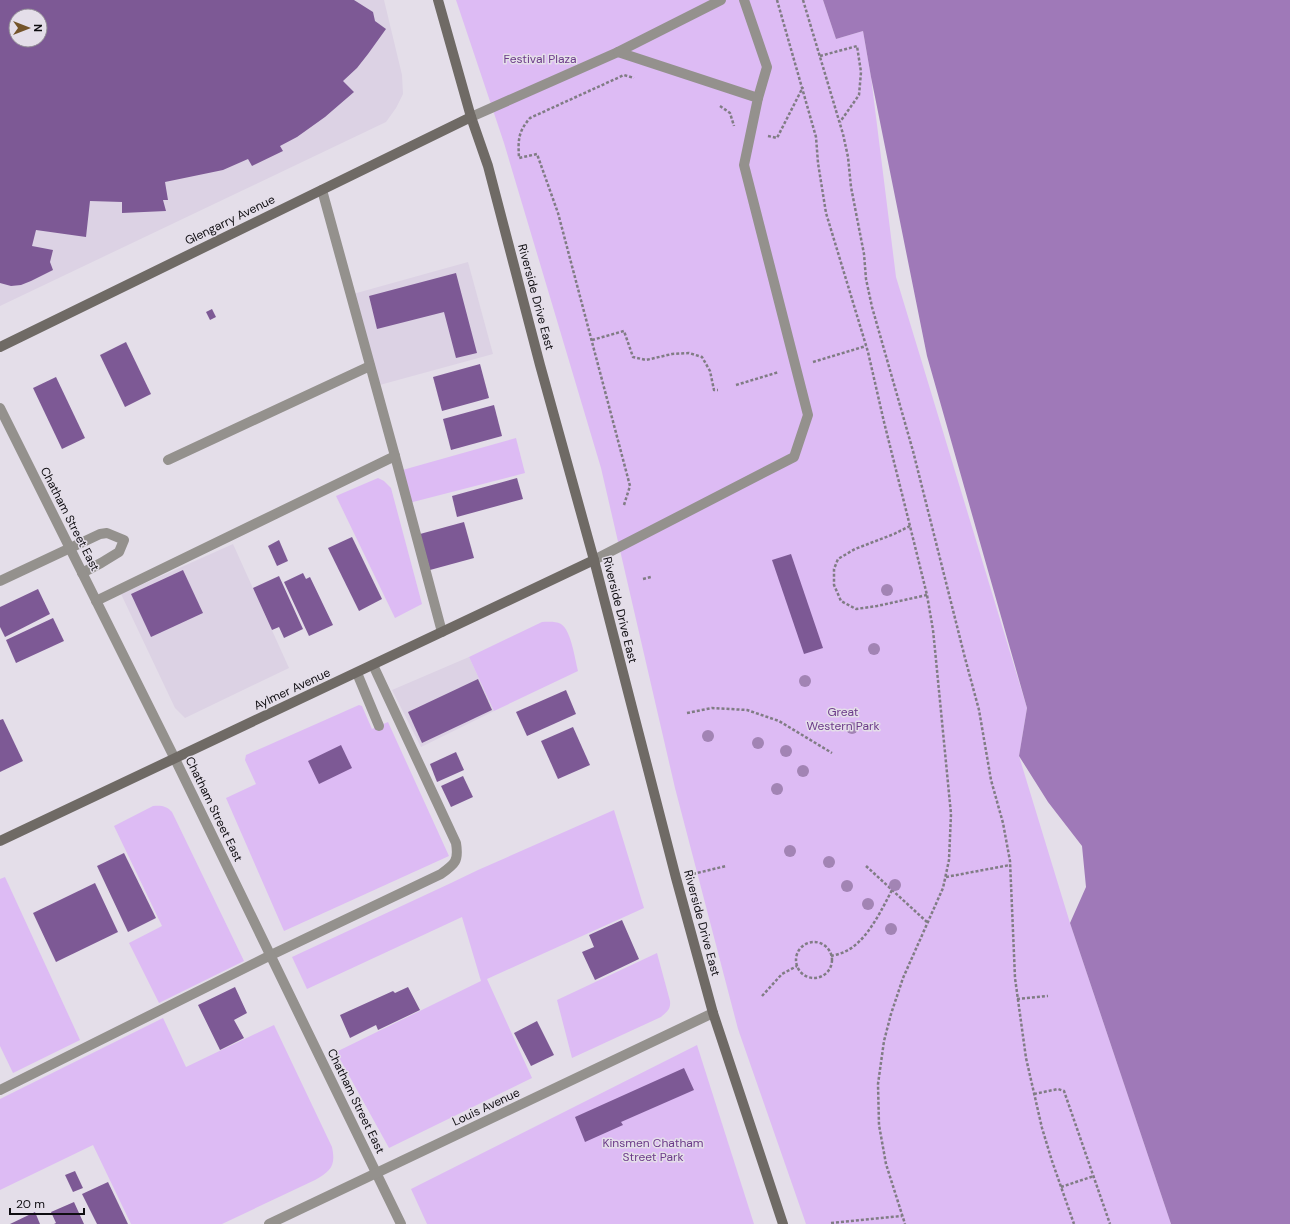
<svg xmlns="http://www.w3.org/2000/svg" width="1290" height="1224" viewBox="0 0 1290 1224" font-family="'DM Sans',sans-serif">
  <rect width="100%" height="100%" fill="#e4dee9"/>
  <g fill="#dcd2e4" fill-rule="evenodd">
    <path d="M0,0h384l18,75 1,19 -7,14 -10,14 -386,184zM16,16h24v24h-24z"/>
    <path d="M468,262l25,92 -117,32 -23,-92z"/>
    <path d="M233,544l56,124 -104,50 -10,-10 -54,-114z"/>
    <path d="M469,657l25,54 -73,36 -29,-57z"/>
  </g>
  <g fill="#ddbbf4">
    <path d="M456,0h367l13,39 27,-8 8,46 25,200 131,431 -8,48 51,167 101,301h-365l-68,-195 -63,-241 -74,-320 -97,-325z"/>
    <path d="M516,438l9,35 -116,30 -10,-32z"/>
    <path d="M378,478l6,3 7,7 31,116 -27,14 -59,-122z"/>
    <path d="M542,622c6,0 13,-1 19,2 10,6 14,35 17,47l-84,40 -25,-54z"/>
    <path d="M359,705l3,1 10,23 16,-7 61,134 -165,75 -58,-133 30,-14 -11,-24 1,-5z"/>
    <path d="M153,806c8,-1 14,0 19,6l72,149 -85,42 -30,-60 33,-17 -48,-100z"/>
    <path d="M614,810l30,98 -157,71 45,99 -143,70 -53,-96 145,-71 -19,-64 -155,72 -15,-32 159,-74 27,-13z"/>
    <path d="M5,877l75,163 -67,33 -13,-27v-167z"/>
    <path d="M657,953l13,48c1,8 -3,11 -9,16l-89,41 -15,-58z"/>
    <path d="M163,1018l23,49 88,-42 58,122c4,19 -1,24 -17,33l-93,44h-91l-38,-79 -93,45v-91z"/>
    <path d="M697,1045l57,179h-327l-16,-35z"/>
  </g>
  <path fill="#9f79b8" d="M823,0h467v1224h-119l-101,-301 16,-36 -4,-41 -34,-44 -29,-46 8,-48 -100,-352 -56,-279 -8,-46 -27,8z"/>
  <g fill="#7d5995" fill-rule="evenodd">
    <path d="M0,0h354l19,12 2,9 11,8 -18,25 -11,14 -14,13 11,11 -29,25 -28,20 -17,9 3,5 -31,15 -4,-7 -25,11 -58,12 3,18h-5l3,11 -44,2v-11l-32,-1 -4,36 -50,-7 -4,16 21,4 -3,12 3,8 -22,11 -10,4 -10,1 -11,-3zM16,16h24v24h-24z"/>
    <path d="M456,273l21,80 -21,5 -12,-46 -67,17 -8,-33z"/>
    <path d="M212,309l4,8 -6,3 -4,-8z"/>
    <path d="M126,342l25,52 -26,13 -25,-52z"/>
    <path d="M480,364l9,34 -47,13 -9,-34z"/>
    <path d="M56,377l29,61 -23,11 -29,-61z"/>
    <path d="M494,405l8,31 -51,14 -8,-31z"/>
    <path d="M517,478l6,21 -66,18 -5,-21z"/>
    <path d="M464,522l10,36 -44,12 -10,-36z"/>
    <path d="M352,537l30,62 -23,12 -31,-63z"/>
    <path d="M279,540l9,21 -11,5 -9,-20z"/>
    <path d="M791,554l32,94 -19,6 -32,-94z"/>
    <path d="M183,570l20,43 -52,24 -20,-43z"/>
    <path d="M303,573l3,6 4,-2 23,48 -24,11 -25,-54z"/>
    <path d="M279,576l24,53 -19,9 -5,-11 -7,3 -19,-42z"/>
    <path d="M38,589l12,25 -45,23 -5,-10v-20z"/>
    <path d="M53,618l11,23 -48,22 -10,-23z"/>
    <path d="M478,679l14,31 -70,33 -14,-31z"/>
    <path d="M566,690l10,24 -49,22 -11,-24z"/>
    <path d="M3,719l20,42 -23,11v-52z"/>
    <path d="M573,727l17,38 -32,14 -17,-38z"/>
    <path d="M341,745l11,23 -33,16 -11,-23z"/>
    <path d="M456,752l8,18 -27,12 -7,-18z"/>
    <path d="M463,776l10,21 -22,10 -10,-21z"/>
    <path d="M124,853l32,65 -28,14 -31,-66z"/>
    <path d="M95,883l23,49 -62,30 -23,-49z"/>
    <path d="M622,920l17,39 -44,21 -13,-28 12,-5 -5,-12z"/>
    <path d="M235,987l12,26 -13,7 10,18 -24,12 -22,-45z"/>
    <path d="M408,987l12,23 -42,20 -2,-5 -26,13 -10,-23 53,-24 2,2z"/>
    <path d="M537,1021l17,34 -23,11 -17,-33z"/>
    <path d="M684,1068l10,22 -73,32 2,3 -38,17 -10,-25z"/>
    <path d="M75,1171l8,17 -10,4 -8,-17z"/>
    <path d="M108,1182l20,42h-31l-15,-30z"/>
    <path d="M74,1202l10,22h-30l2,-1 -5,-11z"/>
    <path d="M35,1212l5,12h-30z"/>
  </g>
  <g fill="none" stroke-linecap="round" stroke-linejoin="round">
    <g stroke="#807c84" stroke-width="2.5" stroke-dasharray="3 2" stroke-linecap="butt">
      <path d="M777,0l39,137 2,26 8,50 42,139 16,70 22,88 21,85 6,35 3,30 15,154 -2,46 -6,28 -40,90 -12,36 -7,27 -6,43 1,41 7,39 19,60"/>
      <path d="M803,0l40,134 5,23 3,30 13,67 2,25 6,28 41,144 52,207 14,52 12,70 12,43 7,38 5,117 11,80 16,70 10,33 22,63"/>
      <path d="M820,56l37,-10 4,26 -2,23 -19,27"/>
      <path d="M720,106l10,7 4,13"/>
      <path d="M768,136l9,2 26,-51"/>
      <path d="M592,340l32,-9 9,26 13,3 26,-6 17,-1 13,4 8,14 4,19h4"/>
      <path d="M813,362l53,-16"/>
      <path d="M736,385l43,-13"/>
      <path d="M624,505l6,-19 -72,-273 -21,-59 -18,4c-1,-18 -1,-26 11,-40l94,-43 10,3"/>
      <path d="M910,526l-16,8 -39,15 -17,10 -4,10v16l7,16 15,8 21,-3 50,-11"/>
      <path d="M643,579l8,-2"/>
      <path d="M687,713l25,-5 35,2 32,11 53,32"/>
      <path d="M866,866l61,56"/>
      <path d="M693,874l33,-8"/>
      <path d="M946,877l64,-12"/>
      <circle cx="814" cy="960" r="18"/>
      <path d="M831,956c4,-1 9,-2 13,-4 22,-9 37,-41 48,-62"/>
      <path d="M762,996l20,-22 15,-8"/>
      <path d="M1017,999l31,-3"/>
      <path d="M1034,1094l24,-5 6,2 46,133"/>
      <path d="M1061,1187l33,-11"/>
      <path d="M831,1223l71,-7"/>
    </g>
    <g stroke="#94918d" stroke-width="10">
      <path d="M322,190l73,266 47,176"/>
      <path d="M168,460l202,-94"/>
      <path d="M0,581l100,-47 7,-1 17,7 -5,12 -18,11 -19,10"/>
      <path d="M96,601l299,-145"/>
      <path d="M357,673l22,53"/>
      <path d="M0,1090l271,-135 170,-81c14,-10 18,-13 15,-31l-83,-178"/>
    </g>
    <g stroke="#94918d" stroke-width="10">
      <path d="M744,0l23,67 -9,31"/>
      <path d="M471,117l147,-65 103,-52"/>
      <path d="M594,560l200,-103 14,-42 -64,-250 14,-67 -140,-46"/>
      <path d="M175,759l226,465"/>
      <path d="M269,1224l444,-211"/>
    </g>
    <path stroke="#94918d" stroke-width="10" d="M0,408l175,351"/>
    <g stroke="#6f6a65" stroke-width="10">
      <path d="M438,0l33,117 17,49 52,199 54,195 82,318 37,135 70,211"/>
      <path d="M0,347l471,-230"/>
      <path d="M0,841l594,-281"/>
    </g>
  </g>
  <g fill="#a284b4">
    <circle cx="887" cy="590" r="6"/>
    <circle cx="874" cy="649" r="6"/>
    <circle cx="805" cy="681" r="6"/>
    <circle cx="852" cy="728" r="6"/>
    <circle cx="708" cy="736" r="6"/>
    <circle cx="758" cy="743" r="6"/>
    <circle cx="786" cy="751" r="6"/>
    <circle cx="803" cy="771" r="6"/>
    <circle cx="777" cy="789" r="6"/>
    <circle cx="790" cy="851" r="6"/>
    <circle cx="829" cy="862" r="6"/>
    <circle cx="895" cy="885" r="6"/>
    <circle cx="847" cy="886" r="6"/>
    <circle cx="868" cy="904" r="6"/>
    <circle cx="891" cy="929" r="6"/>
  </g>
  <g text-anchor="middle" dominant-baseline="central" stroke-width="3" stroke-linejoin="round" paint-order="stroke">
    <g font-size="12" fill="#6c3b89" stroke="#e4dee9">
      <text x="540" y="59">Festival Plaza</text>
      <text x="843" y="712">Great<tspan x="843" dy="14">Western Park</tspan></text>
      <text x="653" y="1143">Kinsmen Chatham<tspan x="653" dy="14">Street Park</tspan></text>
    </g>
    <g font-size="12" fill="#0f0d11" stroke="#e4dee9">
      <text transform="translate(230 220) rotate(-26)">Glengarry Avenue</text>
      <text transform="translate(536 297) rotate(75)">Riverside Drive East</text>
      <text transform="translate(70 519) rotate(63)">Chatham Street East</text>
      <text transform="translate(620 610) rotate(76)">Riverside Drive East</text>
      <text transform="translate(292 689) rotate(-25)">Aylmer Avenue</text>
      <text transform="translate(214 809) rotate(64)">Chatham Street East</text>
      <text transform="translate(702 923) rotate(75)">Riverside Drive East</text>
      <text transform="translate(356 1101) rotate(64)">Chatham Street East</text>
      <text transform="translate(486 1107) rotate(-25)">Louis Avenue</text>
    </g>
  </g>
  <g transform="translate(28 28) rotate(90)"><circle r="19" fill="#e4dee9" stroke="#8f8a93"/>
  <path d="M0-3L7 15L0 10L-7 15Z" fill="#74542a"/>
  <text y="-6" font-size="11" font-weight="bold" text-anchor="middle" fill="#0f0d11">N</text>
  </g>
  <path d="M10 1208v6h74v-6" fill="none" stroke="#0f0d11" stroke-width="2"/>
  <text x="16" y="1208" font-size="12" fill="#0f0d11" stroke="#e4dee9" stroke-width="3" paint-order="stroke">20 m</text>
</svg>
